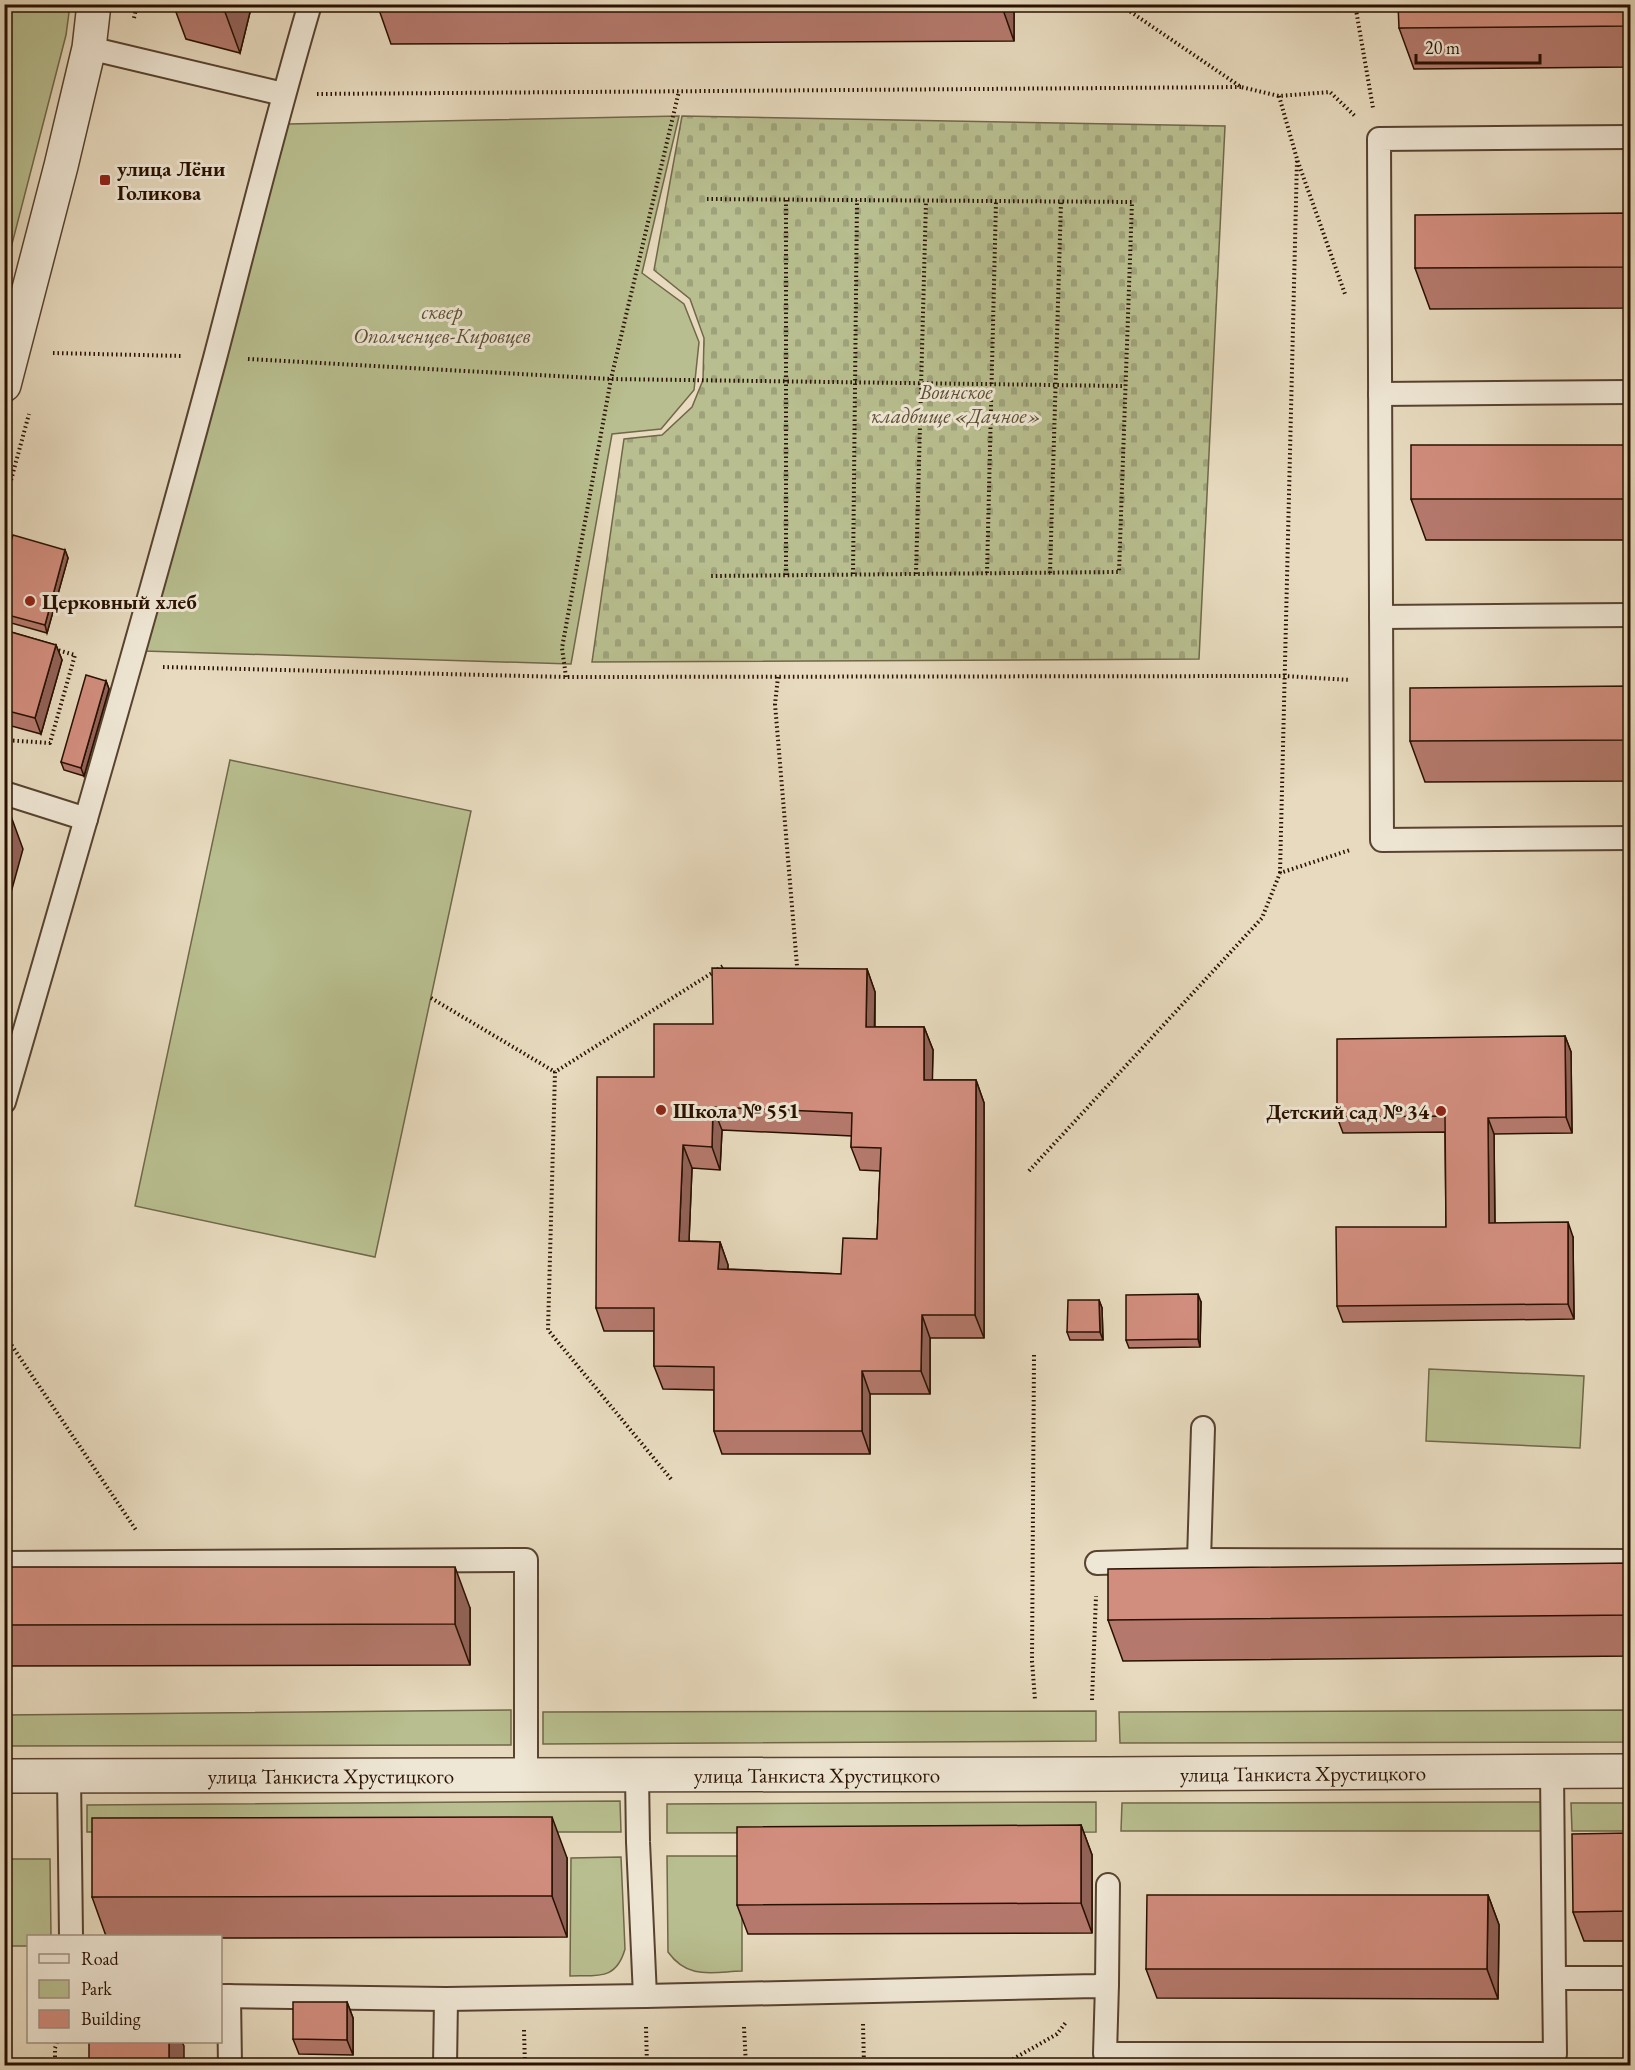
<svg xmlns="http://www.w3.org/2000/svg" width="1635" height="2070" viewBox="0 0 1635 2070" font-family="'EB Garamond',serif">
  <defs>
    <pattern id="cemetery-stones" width="16" height="16" patternUnits="userSpaceOnUse" patternTransform="scale(1.5)"><rect width="16" height="16" fill="#b8be8f"/><path d="M2 7V4a2 2 0 0 1 4 0v3zM10 15v-3a2 2 0 0 1 4 0v3z" fill="#9ea27a"/></pattern>
  </defs>
  <rect width="100%" height="100%" fill="#e7dabe"/>
  <filter id="stains"><feTurbulence type="fractalNoise" baseFrequency=".00333" numOctaves="4"/><feColorMatrix values="0 0 0 0 .2 0 0 0 0 .09 0 0 0 0 .02 0 0 0 .5 -.17"/></filter>
  <radialGradient id="worn" r=".72"><stop offset=".6" stop-color="#630" stop-opacity="0"/><stop offset="1" stop-color="#630" stop-opacity=".3"/></radialGradient>
  <g fill="#b8be8f" stroke="#706848" stroke-width="1.5">
    <path d="M5,4l65,1 -4,30 -61,236z"/>
    <path d="M679,116l-37,157 42,31 15,38 -5,48 -33,39 -49,5 -41,230 -427,-13 144,-527z"/>
    <path d="M230,760l241,51 -96,446 -240,-51z"/>
    <path d="M1429,1369l155,7 -4,72 -154,-7z"/>
    <path d="M511,1710v35l-506,1v-31z"/>
    <path d="M1630,1710v32l-510,1 -1,-31z"/>
    <path d="M1096,1711v30l-553,3v-32z"/>
    <path d="M620,1801l1,31h-534v-27z"/>
    <path d="M1096,1802v30l-429,1v-29z"/>
    <path d="M1541,1802v29h-420l1,-28z"/>
    <path d="M1571,1803h59v28h-58z"/>
    <path d="M667,1856h75v115c-30,1 -54,9 -74,-19z"/>
    <path d="M621,1857l4,92c-9,32 -28,26 -55,27l1,-118z"/>
    <path d="M5,1859h45l1,77h-23v10h-23z"/>
  </g>
  <path fill="url(#cemetery-stones)" stroke="#706848" stroke-width="1.5" d="M682,116l543,10 -26,533 -607,3 32,-223 38,-4 30,-28 11,-27 1,-42 -14,-39 -36,-29z"/>
  <g fill="none" stroke-linecap="round" stroke-linejoin="round">
    <g stroke="#584330" stroke-width="26">
      <g id="lane">
        <path d="M89,48l194,46"/>
        <path d="M1630,137l-251,2 3,701 248,-2"/>
        <path d="M1380,394l250,-2"/>
        <path d="M1381,617l249,-2"/>
        <path d="M4,793l82,26"/>
        <path d="M4,1102c72,-248 144,-495 211,-744 31,-118 60,-236 95,-354"/>
        <path d="M1199,1560l4,-132"/>
        <path d="M4,1563l522,-3v215"/>
        <path d="M1097,1563l102,-3 431,1"/>
        <path d="M1552,1771l2,207"/>
        <path d="M69,1776l2,160"/>
        <path d="M1107,1984l1,-99"/>
        <path d="M220,1996l226,3 199,-3 -7,-154 -1,-67"/>
        <path d="M229,1996l1,70"/>
        <path d="M645,1996l451,-10 11,-2 -2,70h450l-1,-76h76"/>
        <path d="M445,2066l1,-67"/>
      </g>
    </g>
    <g stroke="#584330" stroke-width="36">
      <g id="street">
        <path d="M4,385l57,-219 28,-118 5,-44"/>
        <path id="s1" d="M4,1776l1103,-2 523,-3"/>
      </g>
    </g>
    <g stroke="#291100" stroke-width="4" stroke-dasharray="1.5 3" stroke-linecap="butt">
      <path d="M1119,4l122,83 38,9 51,-4 26,25"/>
      <path d="M1355,4l18,104"/>
      <path d="M134,18l3,-14"/>
      <path d="M317,94l924,-7"/>
      <path d="M1279,96l18,63 48,135"/>
      <path d="M707,199l425,3 -13,370 -410,4"/>
      <path d="M53,353l130,3"/>
      <path d="M248,359l363,20 514,7"/>
      <path d="M4,506l25,-92"/>
      <path d="M987,573l9,-372"/>
      <path d="M1050,573l11,-371"/>
      <path d="M853,574l4,-374"/>
      <path d="M916,574l10,-373"/>
      <path d="M786,575v-375"/>
      <path d="M163,667l403,10 718,-1 66,4"/>
      <path d="M566,677l-4,-29 49,-269 68,-288"/>
      <path d="M778,677l-3,27 22,262"/>
      <path d="M4,740l46,3 25,-88 -21,-6"/>
      <path d="M1280,873l17,-714"/>
      <path d="M431,998l124,74"/>
      <path d="M1029,1171l233,-253 18,-45 70,-23"/>
      <path d="M4,1334l132,196"/>
      <path d="M1034,1355l-2,306 3,39"/>
      <path d="M671,1479l-123,-149 7,-258 168,-106"/>
      <path d="M1092,1700l4,-104"/>
      <path d="M863,2024l1,42"/>
      <path d="M646,2027l1,39"/>
      <path d="M744,2027l2,39"/>
      <path d="M524,2030l1,36"/>
      <path d="M55,2066v-18l2,-6"/>
      <path d="M1001,2066l56,-32 10,-13"/>
    </g>
    <use href="#lane" stroke="#efe7d5" stroke-width="22"/>
    <use href="#street" stroke="#efe7d5" stroke-width="33"/>
  </g>
  <g fill="#b4796c" stroke="#291100" stroke-width="1.5" fill-rule="evenodd">
    <path d="M173,4h79l-12,49 -54,-14z"/>
    <path d="M377,4h637v37l-623,3z"/>
    <path d="M1630,4v63l-216,2 -15,-41z"/>
    <path d="M1630,213v95l-200,1 -15,-41z"/>
    <path d="M1630,445v95h-204l-15,-41z"/>
    <path d="M65,550l3,8 -21,75 -43,-12v-57z"/>
    <path d="M4,630l52,15 6,15 -21,74 -37,-10z"/>
    <path d="M106,681l3,8 -25,87 -20,-6 -3,-8z"/>
    <path d="M1630,686v95l-205,1 -15,-41z"/>
    <path d="M867,969l8,23v35h49l9,23 -1,30h44l8,23v235h-54v56h-60v60h-148l-8,-23v-41l-51,-1 -9,-23v-35h-50l-8,-23 58,-231zM722,1130l130,6 -1,11 9,23 20,1 -3,68 -36,35 -113,-5v-4l-8,-23 -31,-1 3,-73 28,2z"/>
    <path d="M1565,1036l6,16 1,81 -78,1 1,89 78,14 1,82 -231,3 -6,-16 109,-79 -1,-95 -102,1 -6,-16z"/>
    <path d="M1099,1300l3,8 1,32h-33l-3,-8z"/>
    <path d="M1201,1302l-1,45 -71,1 -3,-8z"/>
    <path d="M1630,1563v93l-507,5 -15,-41z"/>
    <path d="M4,1567l466,41v57l-466,1z"/>
    <path d="M1081,1825l11,30v78l-344,1 -11,-29z"/>
    <path d="M1630,1833v108h-46l-11,-29z"/>
    <path d="M567,1858v79l-347,1v-2h-114l-14,-39z"/>
    <path d="M1488,1895l11,30 -1,74 -341,-1 -11,-29z"/>
    <path d="M347,2002l6,16v37l-54,-1 -6,-15z"/>
  </g>
  <g fill="#926358" stroke="#291100" stroke-width="1.5">
    <path d="M227,4h25l-12,49 -15,-41z"/>
    <path d="M1001,4h13v37z"/>
    <path d="M65,550l3,8 -21,75 -2,-8z"/>
    <path d="M56,645l6,15 -21,74 -6,-16z"/>
    <path d="M106,681l3,8 -25,87 -3,-8z"/>
    <path d="M8,808l15,41 -19,69v-97z"/>
    <path d="M867,969l8,23 -1,58 -8,-23z"/>
    <path d="M924,1027l9,23 -1,53 -8,-23z"/>
    <path d="M1565,1036l6,16 1,81 -6,-16z"/>
    <path d="M976,1080l8,23v235l-9,-23z"/>
    <path d="M713,1107l9,23 -2,40 -8,-23z"/>
    <path d="M1488,1118l6,16 1,104 -6,-15z"/>
    <path d="M683,1145l9,23 -4,96 -9,-23z"/>
    <path d="M1568,1222l5,15 1,82 -6,-15z"/>
    <path d="M720,1242l8,23 -2,27 -8,-23z"/>
    <path d="M1198,1294l3,8 -1,45 -2,-8z"/>
    <path d="M1099,1300l3,8 1,32 -3,-8z"/>
    <path d="M922,1315l8,23v56l-9,-23z"/>
    <path d="M862,1371l8,23v60l-8,-23z"/>
    <path d="M455,1567l15,41v57l-15,-41z"/>
    <path d="M552,1817l15,41v79l-15,-41z"/>
    <path d="M1081,1825l11,30v78l-11,-30z"/>
    <path d="M1488,1895l11,30 -1,74 -11,-30z"/>
    <path d="M347,2002l6,16v37l-6,-15z"/>
    <path d="M169,2042h13l2,4v20h-15z"/>
  </g>
  <g fill="#d18d7d" stroke="#291100" stroke-width="1.5" fill-rule="evenodd">
    <path d="M197,4h30l-2,8z"/>
    <path d="M1398,4h232v22l-231,2z"/>
    <path d="M1630,213v54l-215,1v-53z"/>
    <rect x="1411" y="445" width="219" height="54"/>
    <path d="M13,535l52,15 -20,75 -41,-11v-50z"/>
    <path d="M4,630l52,15 -21,73 -31,-8z"/>
    <path d="M86,675l20,6 -25,87 -20,-6z"/>
    <path d="M1630,686v54l-220,1v-53z"/>
    <path d="M4,807l4,1 -4,13z"/>
    <path d="M712,968l155,1 -1,58h58v53h52l-1,235h-53l-1,56h-59v60h-148v-64l-60,-1v-58h-58l1,-231h57v-53h59zM713,1107l139,6 -1,34 30,1 -4,91 -34,-1 -2,36 -123,-5 2,-27 -41,-1 4,-96 29,2z"/>
    <path d="M1565,1036l1,81 -78,1 1,105 79,-1v82l-231,2 -1,-79h110l-1,-111 -108,1v-78z"/>
    <path d="M1198,1294v45l-72,1v-45z"/>
    <path d="M1068,1300h31l1,32h-33z"/>
    <path d="M1630,1563v52l-522,5v-51z"/>
    <path d="M4,1567h451v57l-451,1z"/>
    <path d="M552,1817v79l-460,1v-79z"/>
    <path d="M1081,1825v78l-344,2v-78z"/>
    <path d="M1630,1833v78l-57,1 -1,-78z"/>
    <path d="M1147,1895h341l-1,74h-341z"/>
    <path d="M293,2002h54v38l-54,-1z"/>
    <rect x="89" y="2042" width="80" height="24"/>
    <path d="M912,2059v7h-449v-3z"/>
  </g>
  <g fill="#8f2418" stroke="#efe7d5" stroke-width="2">
    <rect x="99" y="174" width="12" height="12" rx="3"/>
    <circle cx="30" cy="601" r="6"/>
    <circle cx="661" cy="1110" r="6"/>
    <circle cx="1441" cy="1111" r="6"/>
  </g>
  <g text-anchor="middle" dominant-baseline="central" stroke-width="6" stroke-linejoin="round" paint-order="stroke">
    <g font-size="21" font-weight="bold" fill="#291100" stroke="#efe7d5" text-anchor="start">
      <text x="117" y="168">улица Лёни<tspan x="117" dy="24">Голикова</tspan></text>
      <text x="42" y="601">Церковный хлеб</text>
      <text x="673" y="1110">Школа № 551</text>
      <text x="1429" y="1111" text-anchor="end">Детский сад № 34</text>
    </g>
    <g font-size="21" font-style="italic" fill="#5b4e32" stroke="#efe7d5">
      <text x="442" y="311">сквер<tspan x="442" dy="24">Ополченцев-Кировцев</tspan></text>
      <text x="956" y="391">Воинское<tspan x="956" dy="24">кладбище «Дачное»</tspan></text>
    </g>
    <g font-size="21" fill="#291100" stroke="#efe7d5">
      <text stroke="none"><textPath href="#s1" startOffset="1299">улица Танкиста Хрустицкого</textPath></text>
      <text stroke="none"><textPath href="#s1" startOffset="327">улица Танкиста Хрустицкого</textPath></text>
      <text stroke="none"><textPath href="#s1" startOffset="813">улица Танкиста Хрустицкого</textPath></text>
    </g>
  </g>
  <rect width="1635" height="2070" fill="none" stroke="#e7dabe" stroke-width="24"/>
  <rect x="6" y="6" width="1623" height="2058" fill="none" stroke="#291100" stroke-width="3"/>
  <rect x="12" y="12" width="1611" height="2046" fill="none" stroke="#291100" stroke-width="1.5"/>
  <rect x="27" y="1935" width="195" height="108" fill="#efe7d5" stroke="#a09180" stroke-width="1.5"/>
  <rect x="39" y="1954" width="30" height="9" fill="#efe7d5" stroke="#a09180" stroke-width="1.5"/>
  <text x="81" y="1965" font-size="18" fill="#291100">Road</text>
  <rect x="39" y="1980" width="30" height="18" fill="#b8be8f" stroke="#a09180" stroke-width="1.5"/>
  <text x="81" y="1995" font-size="18" fill="#291100">Park</text>
  <rect x="39" y="2010" width="30" height="18" fill="#d18d7d" stroke="#a09180" stroke-width="1.5"/>
  <text x="81" y="2025" font-size="18" fill="#291100">Building</text>
  <path d="M1416 54v9h124v-9" fill="none" stroke="#291100" stroke-width="3"/>
  <text x="1425" y="54" font-size="18" fill="#291100" stroke="#efe7d5" stroke-width="4.5" paint-order="stroke">20 m</text>
  <rect width="100%" height="100%" filter="url(#stains)"/>
  <rect width="100%" height="100%" fill="url(#worn)"/>
</svg>
